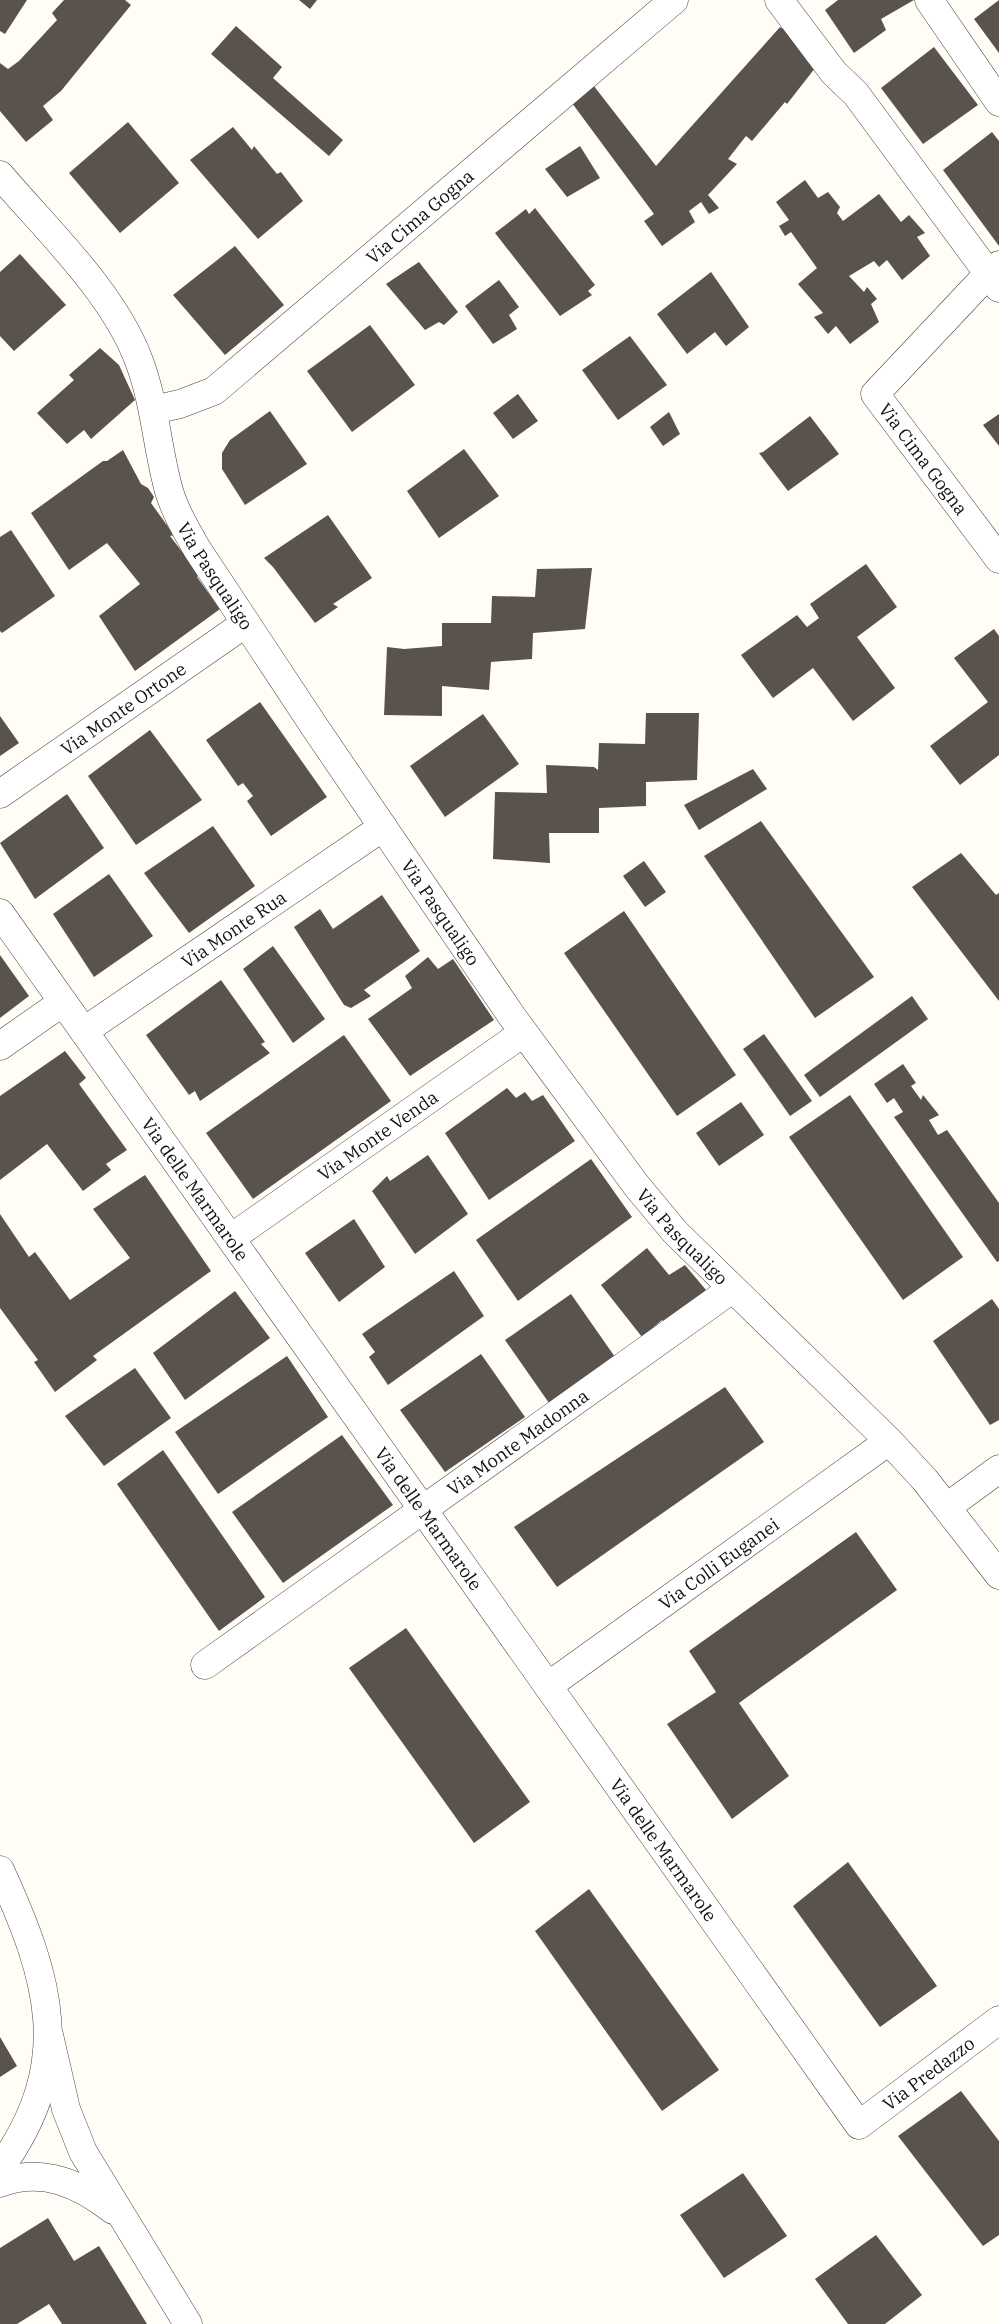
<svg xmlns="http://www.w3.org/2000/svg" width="999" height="2324" viewBox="0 0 999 2324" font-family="'IBM Plex Serif',serif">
  <rect width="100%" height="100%" fill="#fffdf5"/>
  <g fill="#5a524d">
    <path d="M0,0h27l-22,34 -5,-3z"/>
    <path d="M64,0h61l6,5 -70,86 -18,15 10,14 -27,22 -26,-31v-48l8,6 11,-8 38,-41 -5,-7z"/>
    <path d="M299,0h18l-7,9z"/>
    <path d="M838,0h76l-33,19 5,11 -32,23 -29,-43z"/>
    <path d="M999,0v53l-25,-34z"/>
    <path d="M236,26l46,41 -9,11 70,62 -14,16 -118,-102z"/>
    <path d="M780,27l28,20 11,16 -32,41 -2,-2 -33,39 -6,-5 -18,23 9,5 -29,31 11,13 -10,6 -8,-12 -12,9 6,11 -33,24 -18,-25 10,-7 -85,-115 21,-18 66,85z"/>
    <path d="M934,47l44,58 -55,39 -42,-56z"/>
    <path d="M128,122l51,61 -59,50 -51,-60z"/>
    <path d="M233,127l19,23 2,-4 23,28 4,-2 22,29 -45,38 -68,-79z"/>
    <path d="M992,132l7,9v105l-56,-76z"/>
    <path d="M580,146l20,32 -33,19 -22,-28z"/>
    <path d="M805,180l13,18 10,-6 12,15 -3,6 6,8 36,-27 22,28 8,-7 16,18 -8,4 13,19 -28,24 -15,-20 -8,7 -5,-6 -25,15 15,16 3,-5 10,12 -6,5 8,18 -29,22 -14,-18 -8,8 -14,-17 9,-4 -25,-29 19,-16 -26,-36 -6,4 -6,-10 10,-6 -13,-18z"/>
    <path d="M535,208l60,77 -7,6 4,4 -32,21 -65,-83 31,-24 3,5z"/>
    <path d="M235,246l49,59 -59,50 -52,-60z"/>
    <path d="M20,254l46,51 -52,46 -14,-15v-64z"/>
    <path d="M419,262l39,50 -14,13 -5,-3 -14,8 -39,-46z"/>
    <path d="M711,272l38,55 -23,19 -11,-14 -28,22 -30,-40z"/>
    <path d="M499,280l20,27 -10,8 8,14 -24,15 -28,-38z"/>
    <path d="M370,325l45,60 -63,47 -45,-61z"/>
    <path d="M630,336l37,49 -49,35 -36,-50z"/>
    <path d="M100,348l19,17 16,35 -44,39 -7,-9 -17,14 -30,-31 37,-33 -5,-5z"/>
    <path d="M518,394l20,27 -25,18 -20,-26z"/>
    <path d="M270,411l37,53 -62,41 -23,-36v-16l8,-13z"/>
    <path d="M669,412l11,22 -17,12 -13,-19z"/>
    <path d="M999,414v32l-16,-21z"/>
    <path d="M810,416l29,38 -51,37 -29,-38 4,-1z"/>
    <path d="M464,449l35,47 -60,42 -32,-47z"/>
    <path d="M123,450l18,34 7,4 6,9 -3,6 23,32 -4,1 29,38 -2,3 23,32 -85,62 -36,-55 41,-32 -33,-41 -38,27 -38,-57 72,-52h4z"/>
    <path d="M328,515l44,63 -39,26 5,3 -23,16 -42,-56 -9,-9z"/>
    <path d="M11,530l44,66 -53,37 -2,-2v-94z"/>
    <path d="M866,564l31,43 -40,30 38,51 -42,33 -40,-53 -40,30 -32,-43 56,-40 10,12 12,-9 -9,-14z"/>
    <path d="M592,568l-7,61 -52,4 -1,26 -41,3 -2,28 -47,-4v30l-58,-1 3,-68 17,2 38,-3v-23h49l1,-27 43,1 2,-28z"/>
    <path d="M994,629l5,7v119l-39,30 -30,-39 58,-44 -34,-44z"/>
    <path d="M260,702l67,95 -56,39 -24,-35 6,-5 -10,-13 -5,3 -32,-46z"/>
    <path d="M646,713h53l-2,67 -51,2v24l-47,2v25h-50l1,30 -57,-4 2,-67 52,1 -1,-28 48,2 4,3 1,-27 46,1z"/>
    <path d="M483,714l36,50 -74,53 -35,-51z"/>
    <path d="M0,716l19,27 -19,13z"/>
    <path d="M150,730l52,70 -66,45 -48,-69z"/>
    <path d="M753,769l14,20 -68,41 -15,-25z"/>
    <path d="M67,794l37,54 -69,51 -35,-56z"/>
    <path d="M761,821l113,156 -59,41 -111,-162z"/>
    <path d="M213,826l42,60 -66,47 -45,-60z"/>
    <path d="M961,853l35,42 3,-2v108l-87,-114z"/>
    <path d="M644,861l22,31 -21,15 -22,-31z"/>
    <path d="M109,874l44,62 -59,41 -41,-63z"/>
    <path d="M382,895l38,56 -56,39 7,6 -20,12 -7,-3 -50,-78 26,-18 13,20z"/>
    <path d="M624,911l112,164 -59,41 -113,-163z"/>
    <path d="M273,946l52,73 -32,24 -50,-74z"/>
    <path d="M0,955l29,41 -29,22z"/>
    <path d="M428,957l10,12 15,-10 41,61 -84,56 -42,-57 44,-31 -7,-12z"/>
    <path d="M221,980l44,62 -4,2 9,9 -70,48 -5,-10 -6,4 -43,-60z"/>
    <path d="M912,996l16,23 -108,78 -16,-22z"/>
    <path d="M764,1034l48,67 -22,15 -47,-67z"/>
    <path d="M344,1035l47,66 -138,98 -47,-66z"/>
    <path d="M65,1051l21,27 -7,6 48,66 -21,14 5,6 -28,21 -36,-47 -47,36v-84z"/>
    <path d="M903,1064l13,19 -5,3 10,14 2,-5 16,20 -10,5 9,15 9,-5 52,73v58l-2,1 -103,-145 9,-5 -9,-14 -7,5 -13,-19z"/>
    <path d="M507,1088l9,10 9,-6 7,9 11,-6 32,46 -86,59 -44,-67z"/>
    <path d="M850,1095l113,162 -60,43 -114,-163z"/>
    <path d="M741,1102l23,33 -45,31 -23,-33z"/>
    <path d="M428,1155l40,59 -53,40 -43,-63 15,-15 3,5z"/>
    <path d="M591,1159l41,58 -114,84 -42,-61z"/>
    <path d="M145,1175l66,96 -118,85 4,4 -42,32 -21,-30 4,-2 -38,-52v-94l29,43 6,-5 35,48 60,-42 -37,-49z"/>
    <path d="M354,1219l31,48 -46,35 -34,-49z"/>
    <path d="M647,1248l22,27 16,-10 21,25 -40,35 -4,-5 -20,17 -41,-52z"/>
    <path d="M454,1271l30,45 -96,69 -19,-28 6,-5 -13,-18z"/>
    <path d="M235,1291l35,47 -85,62 -32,-47z"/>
    <path d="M571,1294l44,63 -66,46 -44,-63z"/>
    <path d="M992,1299l7,10v111l-9,5 -57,-84z"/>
    <path d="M481,1354l44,63 -80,55 -45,-62z"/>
    <path d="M287,1356l41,61 -110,77 -43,-62z"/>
    <path d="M135,1368l36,50 -67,48 -39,-50z"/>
    <path d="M725,1387l39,55 -207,145 -43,-60z"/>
    <path d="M342,1435l51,70 -110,78 -51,-71z"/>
    <path d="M163,1450l102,147 -46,34 -102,-147z"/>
    <path d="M856,1532l41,58 -158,113 50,73 -57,43 -65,-95 49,-32 -27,-41z"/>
    <path d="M406,1628l124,174 -56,41 -125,-175z"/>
    <path d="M848,1862l89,124 -57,41 -87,-121z"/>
    <path d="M589,1889l130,181 -57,41 -127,-180z"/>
    <path d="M0,2037l17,29 -17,11z"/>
    <path d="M961,2091l38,50v94l-16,11 -85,-110z"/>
    <path d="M743,2173l44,63 -63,42 -44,-63z"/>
    <path d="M48,2218l26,43 25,-15 48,78h-85l-13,-20 -32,20h-17v-76z"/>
    <path d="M876,2235l46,60 -37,29h-37l-33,-45z"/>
  </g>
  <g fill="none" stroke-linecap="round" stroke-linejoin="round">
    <g stroke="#444" stroke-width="29">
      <g id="street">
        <path d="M779,0l55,73 22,21 143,194"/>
        <path d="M929,0l70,102"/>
        <path id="s1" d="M0,175c47,55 114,118 139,186 16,42 18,87 30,130 6,20 17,39 28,58l119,180 195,286 125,170 39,47 214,209 36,39 74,95"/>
        <path id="s2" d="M999,265l-11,9 -113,120 124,165"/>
        <path id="s3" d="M153,410l27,-6 34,-13 460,-391"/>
        <path id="s4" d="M0,794l246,-171"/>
        <path id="s5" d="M0,913l859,1212 140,-105"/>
        <path id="s6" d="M84,1031l299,-204"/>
        <path d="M0,1046l63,-44"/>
        <path id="s7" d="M231,1238l292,-205"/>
        <path d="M947,1507l52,-38"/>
        <path id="s8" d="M205,1665l527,-376"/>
        <path id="s9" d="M548,1686l341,-245"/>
        <path d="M0,1870c50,109 76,193 0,298"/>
        <path d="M49,2035l17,74 17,43 105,172"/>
        <path d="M0,2183c43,-16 80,1 113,27"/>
      </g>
    </g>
    <use href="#street" stroke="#fff" stroke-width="28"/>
  </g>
  <g text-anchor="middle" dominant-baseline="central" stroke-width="5" stroke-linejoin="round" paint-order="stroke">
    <g font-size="18" fill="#111" stroke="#fff">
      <text stroke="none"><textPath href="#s3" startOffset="334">Via Cima Gogna</textPath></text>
      <text stroke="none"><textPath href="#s2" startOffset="260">Via Cima Gogna</textPath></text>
      <text stroke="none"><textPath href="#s1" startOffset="464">Via Pasqualigo</textPath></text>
      <text stroke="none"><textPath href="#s4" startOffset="150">Via Monte Ortone</textPath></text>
      <text stroke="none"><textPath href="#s1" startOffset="869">Via Pasqualigo</textPath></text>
      <text stroke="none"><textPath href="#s6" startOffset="181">Via Monte Rua</textPath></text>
      <text stroke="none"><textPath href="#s7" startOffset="179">Via Monte Venda</textPath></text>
      <text stroke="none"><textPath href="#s5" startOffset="338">Via delle Marmarole</textPath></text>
      <text stroke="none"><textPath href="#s1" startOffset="1274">Via Pasqualigo</textPath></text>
      <text stroke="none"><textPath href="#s8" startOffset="384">Via Monte Madonna</textPath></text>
      <text stroke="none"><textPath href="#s5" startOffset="742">Via delle Marmarole</textPath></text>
      <text stroke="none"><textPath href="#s9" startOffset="210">Via Colli Euganei</textPath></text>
      <text stroke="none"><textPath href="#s5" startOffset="1148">Via delle Marmarole</textPath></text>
      <text stroke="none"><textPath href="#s5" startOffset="1572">Via Predazzo</textPath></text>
    </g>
  </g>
</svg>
